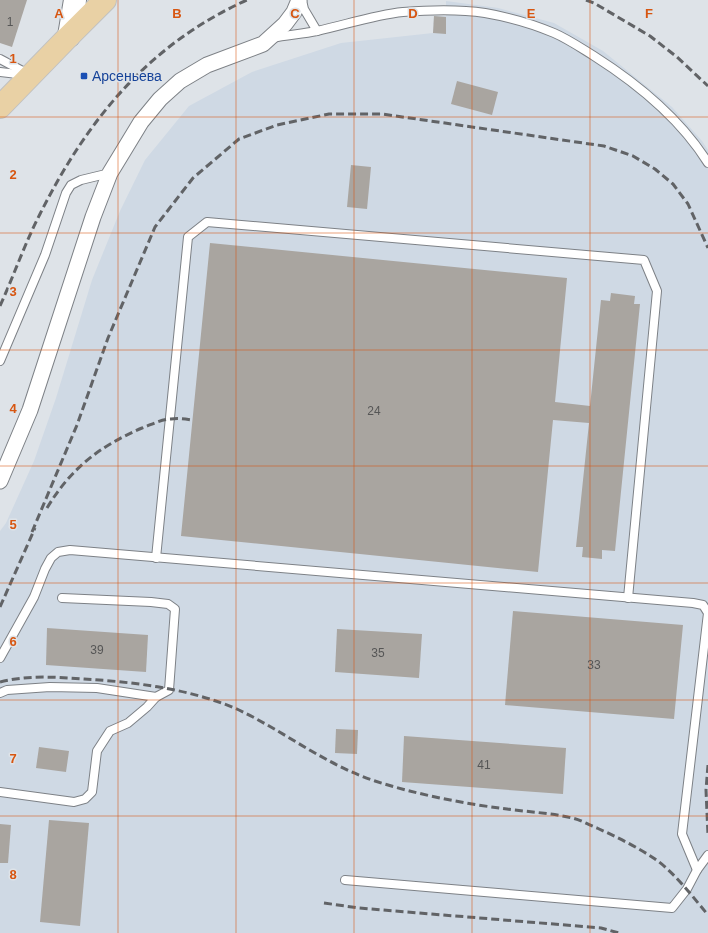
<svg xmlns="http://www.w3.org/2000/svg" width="708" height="933" viewBox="0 0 708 933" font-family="Arial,sans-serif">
  <rect width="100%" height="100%" fill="#dee3e8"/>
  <path fill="#cfd9e4" d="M446,1l52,7 56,15 49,28 69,56 30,34 6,9v783h-708v-402l6,-8 28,-62 22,-63 36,-118 28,-69 25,-51 44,-54 63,-34 89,-29 92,-10 1,-17h12z"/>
  <g fill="#a9a5a0">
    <path d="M0,0h27l-15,47 -12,-4z"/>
    <path d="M434,16l12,1v17l-13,-1z"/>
    <path d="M457,81l41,11 -6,23 -41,-11z"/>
    <path d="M351,165l20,2 -4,42 -20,-2z"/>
    <path d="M210,243l357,35 -12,124 35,4 11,-106 9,1 1,-8 24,3 -1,8h6l-25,247 -13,-1v9l-20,-2 1,-10h-7l13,-124 -36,-3 -15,152 -357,-36z"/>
    <path d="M513,611l170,14 -9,94 -169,-14z"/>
    <path d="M47,628l101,7 -2,37 -100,-7z"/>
    <path d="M337,629l85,5 -3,44 -84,-6z"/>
    <path d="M336,729l22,1 -1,24 -22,-1z"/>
    <path d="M404,736l162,12 -3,46 -161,-12z"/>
    <path d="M39,747l30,4 -3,21 -30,-4z"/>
    <path d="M49,820l40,3 -9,103 -40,-4z"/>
    <path d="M0,824l11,1 -3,38h-8z"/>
  </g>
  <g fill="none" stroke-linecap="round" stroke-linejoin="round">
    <g stroke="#7d8186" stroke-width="10">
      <g id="service">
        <path d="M302,0l2,9 13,22"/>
        <path d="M272,38c15,-3 30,-4 45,-7 28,-6 57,-16 86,-19 27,-2 55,-3 82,1 23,4 48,11 69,20 14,6 27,15 40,23 44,28 86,62 114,107"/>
        <path d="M0,59l30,16"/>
        <path d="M0,72l26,3"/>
        <path d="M0,361l45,-106 21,-62 5,-8 10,-5 29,-7"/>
        <path d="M156,558l32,-321 19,-15 437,38 13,31 -29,307"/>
        <path d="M0,658l34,-61 11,-28 6,-11 7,-6 12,-2 623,53 10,2 5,8 -26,221 15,36 11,-15"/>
        <path d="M0,693l7,-3 43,-3 47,1 59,9"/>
        <path d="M0,792l74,10 11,-3 7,-7 5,-41 13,-20 18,-8 19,-16 9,-10 13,-7 6,-81 -7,-5 -17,-2 -89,-4"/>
        <path d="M345,880l327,28 15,-19 10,-19"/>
      </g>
    </g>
    <g stroke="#7d8186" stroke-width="17">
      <path id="minor" d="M0,481l30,-71 63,-193 17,-44 14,-23 17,-28 19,-23 20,-18 27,-16 56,-21 22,-20 9,-12 5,-12"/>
    </g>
    <g stroke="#7d8186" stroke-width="24">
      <path id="secondary" d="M69,36l6,-36"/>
    </g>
    <g stroke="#c0c1c1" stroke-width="24">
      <path id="primary" d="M0,107l69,-71 36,-36"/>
    </g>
    <use href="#service" stroke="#fff" stroke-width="8"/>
    <use href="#minor" stroke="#fff" stroke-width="15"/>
    <use href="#secondary" stroke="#fff" stroke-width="22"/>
    <use href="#primary" stroke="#e9d1a5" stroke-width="22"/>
    <g stroke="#616366" stroke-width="3" stroke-dasharray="8 4" stroke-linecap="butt">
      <path d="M586,0l8,3 56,33 27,21 31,29"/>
      <path d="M0,306c14,-31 25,-63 40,-92 47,-94 109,-170 207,-214"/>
      <path d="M47,508c24,-40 53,-62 95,-80 9,-3 19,-9 29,-9 7,-1 14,0 21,1"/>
      <path d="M32,532l45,-107 31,-87 47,-111 38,-49 46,-39 38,-14 52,-11h53l222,32 29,10 22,13 18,15 15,20 20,44"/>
      <path d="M0,607l35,-79"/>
      <path d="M0,682c28,-7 56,-5 84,-3 51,3 108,10 155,31 46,22 87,55 136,71 40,13 90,23 132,28 22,3 44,4 65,9 9,2 17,7 25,10 20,9 40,19 58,31 19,13 38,38 53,56"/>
      <path d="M708,765l-2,25 2,45"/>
      <path d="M324,903l35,5 242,20 18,5"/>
    </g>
  </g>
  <path fill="none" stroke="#d75611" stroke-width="1" stroke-opacity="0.55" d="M118,0v933M236,0v933M354,0v933M472,0v933M590,0v933M0,117h708M0,233h708M0,350h708M0,466h708M0,583h708M0,700h708M0,816h708"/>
  <rect fill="#1a4fb4" stroke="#dee3e8" stroke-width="1.5" x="80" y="72" width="8" height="8" rx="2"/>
  <g text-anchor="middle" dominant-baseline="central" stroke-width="3" stroke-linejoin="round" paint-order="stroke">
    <g font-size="12" fill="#565656">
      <text x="10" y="22">1</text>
      <text x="374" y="411">24</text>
      <text x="97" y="650">39</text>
      <text x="378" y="653">35</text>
      <text x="594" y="665">33</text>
      <text x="484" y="765">41</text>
    </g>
    <g font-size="14" fill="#164399" stroke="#dee3e8" text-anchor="start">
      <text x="92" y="76">Арсеньева</text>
    </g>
  </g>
  <g font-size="13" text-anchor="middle" font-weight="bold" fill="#d75611" stroke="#dee3e8" stroke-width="3" stroke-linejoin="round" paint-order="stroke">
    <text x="59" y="18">A</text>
    <text x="177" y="18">B</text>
    <text x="295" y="18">C</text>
    <text x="413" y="18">D</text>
    <text x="531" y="18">E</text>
    <text x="649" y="18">F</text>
    <text x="13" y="63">1</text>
    <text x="13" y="179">2</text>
    <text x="13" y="296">3</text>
    <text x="13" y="413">4</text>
    <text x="13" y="529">5</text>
    <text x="13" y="646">6</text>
    <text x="13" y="763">7</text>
    <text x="13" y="879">8</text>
  </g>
</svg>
